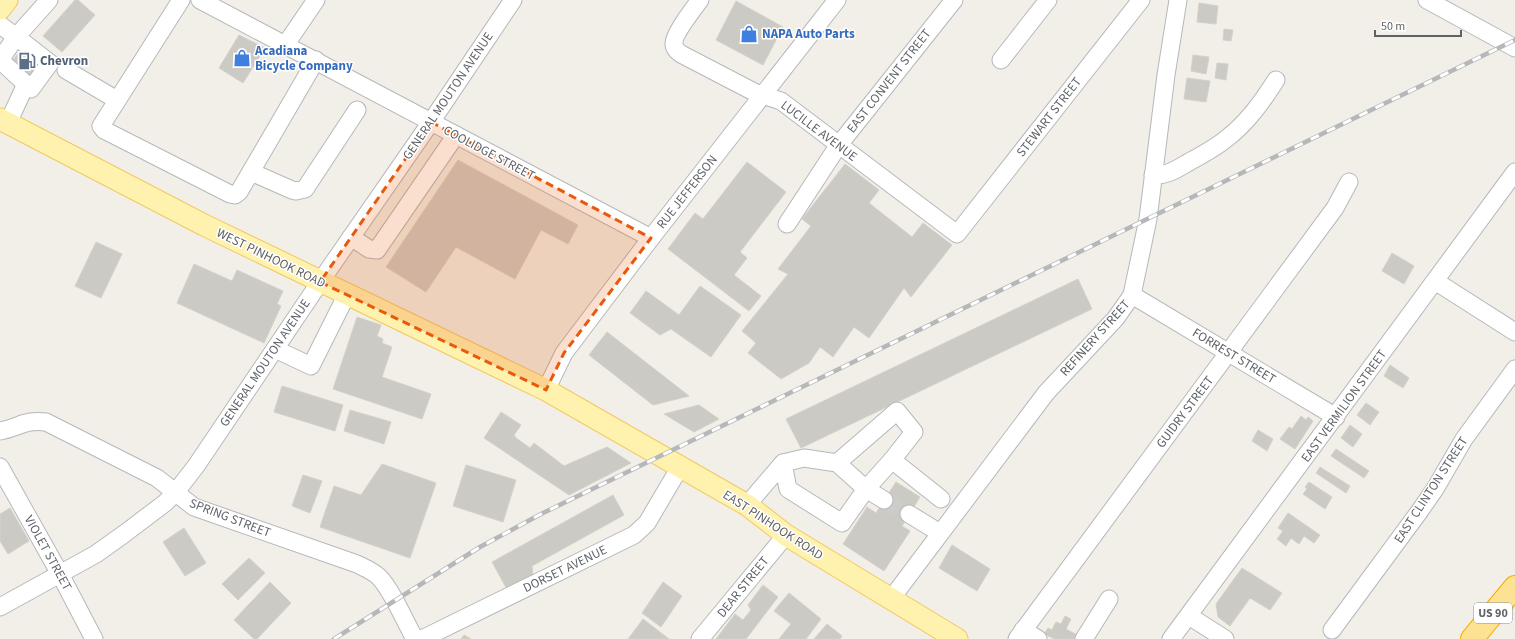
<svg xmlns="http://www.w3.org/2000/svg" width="1515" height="639" viewBox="0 0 1515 639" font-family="'Source Sans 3',sans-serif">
  <rect width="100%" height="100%" fill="#f1efe8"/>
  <g fill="#cccac5" stroke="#d6d1c6">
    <path d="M75,0h3l17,15 -33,37 -19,-16z"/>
    <path d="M736,1l47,26 -20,38 -47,-25z"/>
    <path d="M1199,3l19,3 -2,18 -19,-2z"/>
    <path d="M1224,29l9,1 -2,11 -8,-1z"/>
    <path d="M239,35l26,13 -22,35 -24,-15z"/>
    <path d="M23,47l21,17 -12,16 -21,-17z"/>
    <path d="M1193,55l16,2 -3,17 -15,-3z"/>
    <path d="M1217,63l11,1 -2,16 -11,-2z"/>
    <path d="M1187,78l23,3 -4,21 -22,-3z"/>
    <path d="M458,160l120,65 -10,19 -27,-14 -26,49 -59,-32 -30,45 -40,-25z"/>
    <path d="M747,162l39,30 -46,60 7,6 -13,17 27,21 -12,15 -81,-62 27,-36 8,6z"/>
    <path d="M845,164l34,26 -10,13 43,34 11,-14 29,22 -41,52 -7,-9 -35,50 -15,-11 -21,30 -13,-10 -11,16 -28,16 -33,-26 8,-10 -14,-12 46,-57 -10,-5 33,-43 -9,-7z"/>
    <path d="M96,242l26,12 -21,44 -26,-12z"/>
    <path d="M1392,253l22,13 -10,18 -22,-13z"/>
    <path d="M194,264l38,17 5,-11 46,21 -6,13 4,2 -17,37 -87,-40z"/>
    <path d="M1078,279l14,30 -291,139 -15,-29z"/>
    <path d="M700,286l41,29 -30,42 -40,-28 -11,6 -30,-22 16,-22 33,24z"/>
    <path d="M357,317l24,8 -4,11 6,3 -1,4 10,4 -10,30 49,17 -9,25 -89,-30z"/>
    <path d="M607,332l82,64 -36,9 -64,-50z"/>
    <path d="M1390,365l19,13 -6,10 -19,-12z"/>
    <path d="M282,386l61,19 -8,26 -61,-19z"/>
    <path d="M1366,403l13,9 -9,13 -13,-10z"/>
    <path d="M699,405l20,14 -25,13 -30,-18z"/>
    <path d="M350,410l41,12 -7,22 -40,-13z"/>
    <path d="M501,412l20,13 -7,10 2,3 14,10 4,-5 30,23 43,-19 24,16 -62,32 -85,-57z"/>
    <path d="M1301,416l5,4 2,-3 5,4 -18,28 -15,-10 9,-12 3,2z"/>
    <path d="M1350,425l12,9 -9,13 -12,-9z"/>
    <path d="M1258,430l15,9 -6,12 -15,-10z"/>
    <path d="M1336,449l33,22 -5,7 -33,-22z"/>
    <path d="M382,464l54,19 -26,75 -90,-31 14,-41 27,9z"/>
    <path d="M466,465l50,15 -13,42 -50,-16z"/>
    <path d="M1320,467l30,19 -4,7 -30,-20z"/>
    <path d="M303,475l19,6 -12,32 -18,-7z"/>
    <path d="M896,482l24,15 -18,29 8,5 -26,40 -41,-27 24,-37 9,6z"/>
    <path d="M1309,482l23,15 -7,12 -22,-15 4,-5 -2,-2z"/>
    <path d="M613,495l11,20 -92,51 1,11 -25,14 -16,-29z"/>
    <path d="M10,508l19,33 -21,13 -8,-13v-27z"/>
    <path d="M1288,513l32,22 -6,8 -10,-7 -5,8 -8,-6 -5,8 -9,-7 6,-8 -5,-3z"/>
    <path d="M184,528l22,35 -21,13 -22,-34z"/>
    <path d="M952,545l38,24 -13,22 -38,-23z"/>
    <path d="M249,558l16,15 -27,27 -16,-16z"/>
    <path d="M1242,568l40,25 -12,17 -20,-12 -20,28 -12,-9 -2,-13z"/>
    <path d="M270,582l21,21 -34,36h-3l-20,-19z"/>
    <path d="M663,582l19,14 -21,31 -19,-14z"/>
    <path d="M763,585l15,12 -32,42h-30l19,-25 8,6 8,-10 -3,-5z"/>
    <path d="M789,593l32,26 -15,20h-27l12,-15 -17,-13z"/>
    <path d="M1065,616l6,3 -5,10 11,6 -2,4h-20l-11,-5 4,-6 4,2 4,-8 5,2z"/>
    <path d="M643,619l26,20h-41z"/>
    <path d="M827,624l15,12 -2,3h-26z"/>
    <path d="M464,635l7,4h-10z"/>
  </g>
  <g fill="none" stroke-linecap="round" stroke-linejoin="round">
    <g stroke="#ccccc8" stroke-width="17" stroke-dasharray="17 8" stroke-linecap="butt">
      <path d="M18,68l13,-15"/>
      <path d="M884,500l25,14"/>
    </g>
    <g stroke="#b5b8bc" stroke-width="19">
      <g id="minor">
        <path d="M181,0l-80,126 3,4 126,64 5,1 4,-3 77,-132"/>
        <path d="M200,0l451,238"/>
        <path d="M700,0c-6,8 -27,35 -26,44 0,5 4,8 7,10l75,39 25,8 176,133 184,-234"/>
        <path d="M1427,0l88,48"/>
        <path d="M0,25c17,12 33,25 50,38l-19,26 -31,-29 16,-23 33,-37"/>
        <path d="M286,44l30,-44"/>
        <path d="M1001,60l47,-60"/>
        <path d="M66,70l51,30"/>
        <path d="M8,123l18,-39"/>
        <path d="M251,172l41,18 4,1 9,-2 52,-79"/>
        <path d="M1153,175c14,1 24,-6 36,-13 13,-7 26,-14 37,-23 21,-16 36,-37 50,-59"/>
        <path d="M787,224l51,-78 116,-146"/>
        <path d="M351,237l18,12 8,1 79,-115"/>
        <path d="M1435,281l80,51"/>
        <path d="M1132,295l204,122"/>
        <path d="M275,349l36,17 36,-72"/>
        <path d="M546,390l18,-37 87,-115 186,-238"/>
        <path d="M0,431c18,-3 25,-12 46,-9l111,56 37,29 163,57c8,4 16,7 22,13 13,13 26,45 36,62"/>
        <path d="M892,460l49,39"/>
        <path d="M837,463l60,-52 17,21 -22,28 -26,29 -29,-26 -33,-5 -21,5 5,26 54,34 24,-34 18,11"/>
        <path d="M0,467l60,107 34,65"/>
        <path d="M747,505l36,-42"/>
        <path d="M909,514l31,19"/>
        <path d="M891,599l155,-206 70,-75 16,-23 16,-76 18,-144 12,-75"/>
        <path d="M0,607l96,-53 28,-20 41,-31 10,-10 21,-27 124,-184 111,-160 82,-122"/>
        <path d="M1189,616l36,23"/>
        <path d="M1023,630l15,9"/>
        <path d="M1332,630l87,-118 16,-23 29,-50 51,-70"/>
        <path d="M422,639l212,-104 13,-12 33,-56"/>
        <path d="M700,639l86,-104"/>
        <path d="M1017,639l318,-431 14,-26"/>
        <path d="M1084,639l25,-40"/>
        <path d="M1171,639l344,-467"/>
      </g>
    </g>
    <g stroke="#f2c960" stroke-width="23">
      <g id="major">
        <path d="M0,9l7,-9"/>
        <path d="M0,119l204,106 342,165 201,115 39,30 171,104"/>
      </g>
    </g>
    <g stroke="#f9ab00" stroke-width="24">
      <path id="highway" d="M1472,639l43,-52"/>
    </g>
    <use href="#minor" stroke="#fff" stroke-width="17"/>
    <use href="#major" stroke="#fff2af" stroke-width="21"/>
    <use href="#highway" stroke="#fde293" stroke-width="22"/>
    <g stroke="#b6b7b8" stroke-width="4.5">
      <path id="rail" d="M334,639l146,-92 61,-33 974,-474"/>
    </g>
    <use href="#rail" stroke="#fff" stroke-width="3" stroke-dasharray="9" stroke-linecap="butt"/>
  </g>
  <path fill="#e8590c" fill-opacity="0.2" stroke="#e8590c" stroke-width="3" stroke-dasharray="8 5" stroke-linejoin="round" d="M431,122l220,116 -87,115 -18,37 -226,-108z"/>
  <defs>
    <g id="shop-bare" transform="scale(1.38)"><path d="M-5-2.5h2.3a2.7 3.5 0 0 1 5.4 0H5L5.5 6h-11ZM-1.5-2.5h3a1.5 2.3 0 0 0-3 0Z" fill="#3f7fe0" stroke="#fff" stroke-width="2.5" paint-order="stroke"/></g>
    <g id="fuel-bare" transform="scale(1.38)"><path d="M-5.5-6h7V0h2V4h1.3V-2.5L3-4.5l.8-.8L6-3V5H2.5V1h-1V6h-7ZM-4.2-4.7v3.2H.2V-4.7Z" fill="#5c6f8a" stroke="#fff" stroke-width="2.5" paint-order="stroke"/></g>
  </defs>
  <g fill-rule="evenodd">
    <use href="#shop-bare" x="749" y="34"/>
    <use href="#shop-bare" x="242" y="58"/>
    <use href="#fuel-bare" x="27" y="61"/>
  </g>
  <g text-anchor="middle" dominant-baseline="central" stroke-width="3" stroke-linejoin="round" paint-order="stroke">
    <rect fill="#fff" stroke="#8f9295" stroke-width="1" x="1474" y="603" width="38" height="20" rx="3"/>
    <g font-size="12" font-weight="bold" fill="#5f6368">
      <text x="1493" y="613">US 90</text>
    </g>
    <g font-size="13" font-weight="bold" fill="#366cbe" stroke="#fff" text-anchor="start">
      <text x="762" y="34">NAPA Auto Parts</text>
      <text x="255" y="51">Acadiana<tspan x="255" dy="15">Bicycle Company</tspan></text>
    </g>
    <g font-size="13" font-weight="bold" fill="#4e5e75" stroke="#fff" text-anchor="start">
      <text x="40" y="61">Chevron</text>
    </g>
    <g font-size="13" fill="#5f6368" stroke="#fff">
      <text transform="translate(889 81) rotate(-52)">EAST CONVENT STREET</text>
      <text transform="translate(448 96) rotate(-56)">GENERAL MOUTON AVENUE</text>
      <text transform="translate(1049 117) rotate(-52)">STEWART STREET</text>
      <text transform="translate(819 131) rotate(37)">LUCILLE AVENUE</text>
      <text transform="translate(489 153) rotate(28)">COOLIDGE STREET</text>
      <text transform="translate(687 192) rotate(-52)">RUE JEFFERSON</text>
      <text transform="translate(271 258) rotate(26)">WEST PINHOOK ROAD</text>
      <text transform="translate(1095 338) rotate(-48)">REFINERY STREET</text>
      <text transform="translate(1234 356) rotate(31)">FORREST STREET</text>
      <text transform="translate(265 363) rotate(-56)">GENERAL MOUTON AVENUE</text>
      <text transform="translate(1344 406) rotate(-54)">EAST VERMILION STREET</text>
      <text transform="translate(1185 412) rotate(-53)">GUIDRY STREET</text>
      <text transform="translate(1431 490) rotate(-57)">EAST CLINTON STREET</text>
      <text transform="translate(230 518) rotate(21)">SPRING STREET</text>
      <text transform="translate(773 525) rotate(33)">EAST PINHOOK ROAD</text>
      <text transform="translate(48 553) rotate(61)">VIOLET STREET</text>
      <text transform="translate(565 569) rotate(-26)">DORSET AVENUE</text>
      <text transform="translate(743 587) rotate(-51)">DEAR STREET</text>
    </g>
  </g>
  <path d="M1375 30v6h86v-6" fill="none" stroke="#5f6368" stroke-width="2"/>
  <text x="1381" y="30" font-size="12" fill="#5f6368" stroke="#ffffff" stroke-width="3" paint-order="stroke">50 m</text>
</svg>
